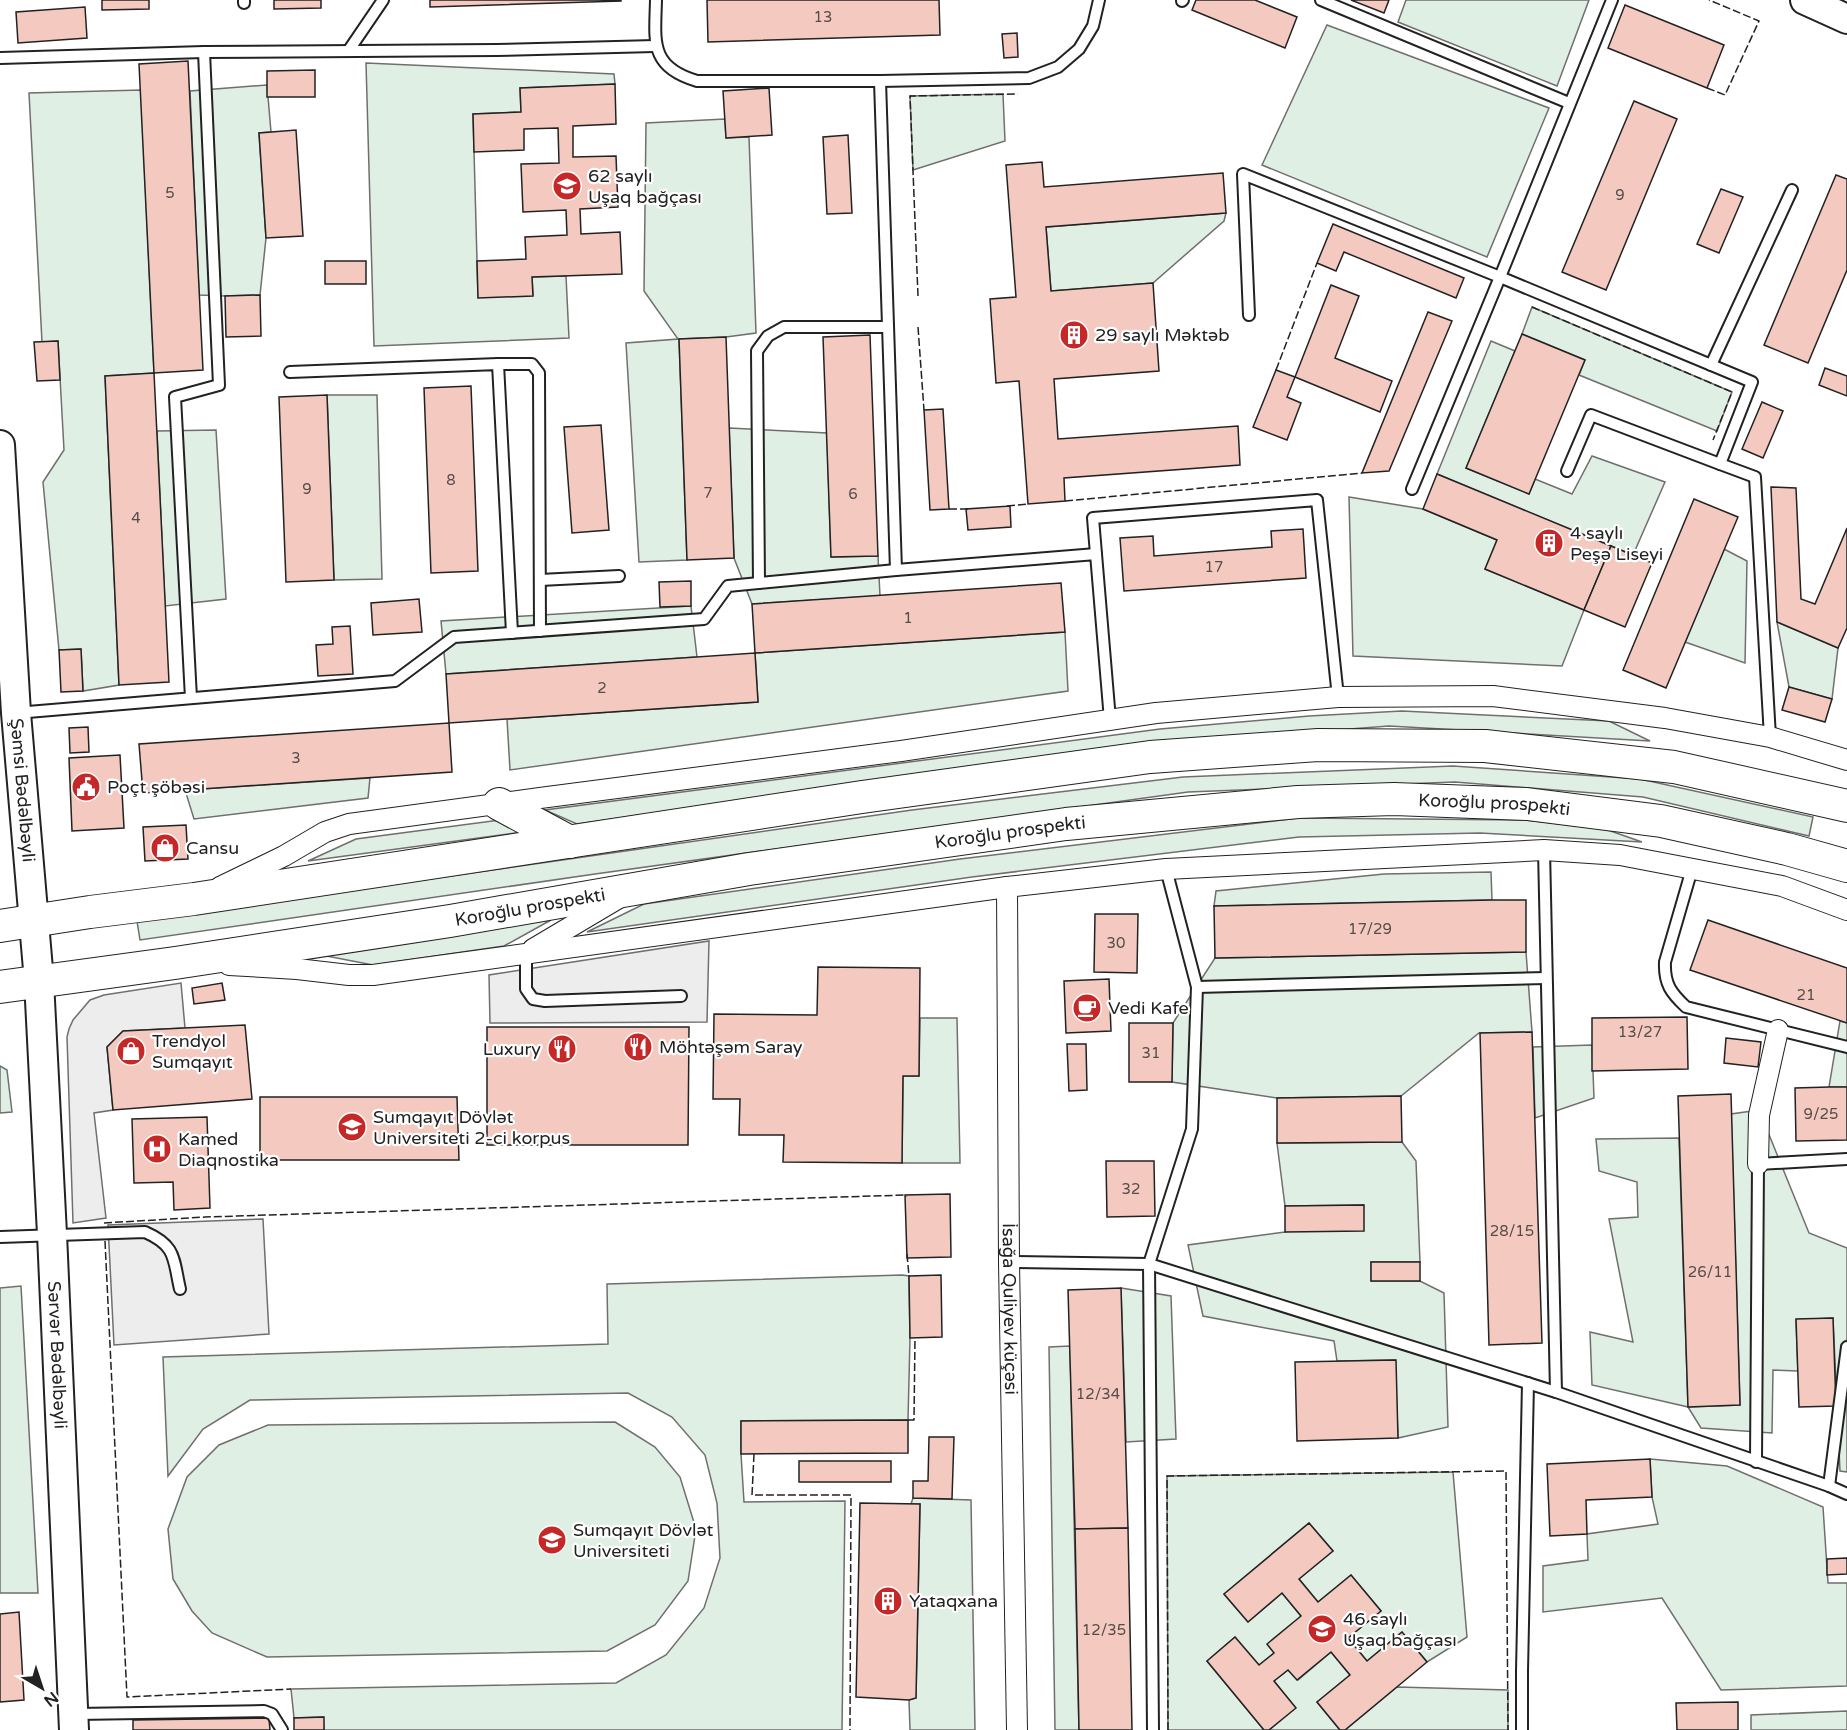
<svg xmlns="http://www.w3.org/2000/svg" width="1847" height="1730" viewBox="0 0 1847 1730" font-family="'Varela Round',sans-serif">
  <rect width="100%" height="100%" fill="#fff"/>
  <g fill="#e0efe3" stroke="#6f6f6f" stroke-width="1.5">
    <path d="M1406,0h183l-32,86 -159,-64z"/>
    <path d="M1327,25l222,83 -62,149 -225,-92z"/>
    <path d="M366,63l248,11 1,10 -95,4 1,24 -48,2 5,183 55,-2 -1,-18 34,-1 3,62 -195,8z"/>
    <path d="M267,85l4,47 -12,1 7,105 -6,57 -35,1 -26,-1 -9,-204z"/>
    <path d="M141,90l13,283 -49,3 14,309 -36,6 -2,-42 -22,1 -16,-168 21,-32 -6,-109 -16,1 -13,-249z"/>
    <path d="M1003,94l2,47 -92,29 -3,-74z"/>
    <path d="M725,119l1,19 23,-1 7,196 -30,4 -47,2 8,221 -48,2 -13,-219 52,-4 -34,-48 2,-168z"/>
    <path d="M1226,213l-2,8 -71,62 -102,8 -5,-64z"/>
    <path d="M1532,307l200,85 -15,39 -138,-56 6,-15 -63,-26z"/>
    <path d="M1491,341l24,10 -49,117 63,26 6,-15 37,15 20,-38 73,26 -32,73 -196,-81z"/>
    <path d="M327,395h50l5,184 -48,1z"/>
    <path d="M729,428l98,5 4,124 47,-1 2,40 -128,8 -18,-46z"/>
    <path d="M216,430l10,169 -61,7 -8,-175z"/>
    <path d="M1349,497l74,12 74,31 -12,29 99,41 -22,56 -209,-10z"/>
    <path d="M1724,549l23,12 -2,102 -60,-21z"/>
    <path d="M691,606l6,51 -251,17 -5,-53z"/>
    <path d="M1777,622l61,26 -6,51 -43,-12z"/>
    <path d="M1065,632l3,59 -558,79 -3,-51 251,-17 -3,-49z"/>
    <path d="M1402,711l207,10 41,20 -261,-15 -264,20 -548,78 -32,-14 615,-81 149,-13z"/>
    <path d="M1453,766l187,13 173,38 -4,19 -166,-39 -188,-15 -267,10 -593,82 -455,66 -3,-19 775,-111 271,-33z"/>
    <path d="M370,778l-2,20 -174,21 -9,-29z"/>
    <path d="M1298,818l227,2 80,9 37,13 -162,-9 -181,4 -327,40 -385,55 57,-28 316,-45z"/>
    <path d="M500,820l30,11 -222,30 48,-22z"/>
    <path d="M1491,872l1,28 -278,6 2,-15 168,-17z"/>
    <path d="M551,920l-47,26 -131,19 -62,-12z"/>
    <path d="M1526,952l6,80 -53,1 -78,63 -124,2 -105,-16 1,-59 42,-65z"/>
    <path d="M920,1018h37l3,145h-58l1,-87h16z"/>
    <path d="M1840,1021l7,2v64h-18z"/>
    <path d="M1592,1045l2,53 -59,20 -2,-71z"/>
    <path d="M0,1066l7,4 5,42 -12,1z"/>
    <path d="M1759,1110l50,123 38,15v224l-7,-1 -7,-153 -37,2 2,51 -25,-1 -1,63 -71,-5 -13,-21 -96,-22 -2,-53 43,10 -24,-123 29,-2 -1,-35 -38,-11 -3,-32 83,-1 9,269 52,-2 -9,-291z"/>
    <path d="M1402,1142l14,19 4,101h-49v19h49l24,12 4,134 -50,11 -3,-78 -58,1 -3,-20 -131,-25 -15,-71 97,-13 79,-27 -79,1 -8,-63z"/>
    <path d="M902,1275l7,1 1,62 -2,82 -167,1v33l3,48 101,-1 -3,229h-518l-1,-13 -29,1 -3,-29 325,-6 50,-28 38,-47 16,-50 -3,-55 -12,-48 -33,-38 -44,-24 -378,7 -47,29 -35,47 -5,-119 445,-13 -1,-60z"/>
    <path d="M21,1286l17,307h-38v-305z"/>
    <path d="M1121,1288l50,8 5,143 -50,3z"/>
    <path d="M1070,1346l9,384h-24l-6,-383z"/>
    <path d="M615,1422l40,25 25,30 16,52 -8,52 -33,44 -48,26 -340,6 -55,-24 -20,-22 -19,-32 -5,-50 19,-52 32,-32 49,-20z"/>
    <path d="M1650,1459l77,7 96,41 5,76h19v103l-126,4 -59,-92 -119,14v-46l45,-6 -1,-26 71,-10 -6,-27z"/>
    <path d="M1453,1472l14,165 -40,25 -25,-30 -35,29 -19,-23 33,-27 -30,-36 -33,27 -19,-23 34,-28 -24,-28 -85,71 24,28 34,-29 19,23 -27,37 -15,12 -24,-28 -28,24 57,69h-96l-1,-254z"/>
    <path d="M913,1498l58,2 4,230h-65l-1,-30 7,-2 4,-194h-9z"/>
    <path d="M1331,1652l19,23 -33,27 23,28h-71l26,-22 -21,-27 14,-11 10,10z"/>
    <path d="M1397,1687l111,3v40h-163z"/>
    <path d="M1847,1711v19h-96v-15z"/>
  </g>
  <g fill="#ededed" stroke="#6f6f6f" stroke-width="1.5">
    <path d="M709,941l-2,81 -217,1 -1,-48z"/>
    <path d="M181,983l4,45 -62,3 -16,16 6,63 -19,3 12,105 -33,5 -6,-186 2,-8 4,-9 17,-20 14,-5z"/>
    <path d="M263,1219l6,115 -155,11 -6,-120z"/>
  </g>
  <g fill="#f3c9c0" stroke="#222" stroke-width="1.5">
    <path d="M102,0h47v9l-47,1z"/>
    <path d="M274,0h47v8l-47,1z"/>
    <path d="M430,0h191v1l-191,6z"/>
    <path d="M707,0h232l1,35 -232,7z"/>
    <path d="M1196,0h59l42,17 -12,31 -93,-38z"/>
    <path d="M1351,0h38l-5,13z"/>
    <path d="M1625,5l99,40 -17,43 -99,-40z"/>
    <path d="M85,7l2,31 -69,5 -2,-31z"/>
    <path d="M1017,33l1,24 -14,1 -2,-24z"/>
    <path d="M188,61l15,309 -49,3 -15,-309z"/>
    <path d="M315,70v27h-48v-26z"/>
    <path d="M615,84l1,40 -43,2v31l43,-1 2,51 -38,2 1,25 39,-2 2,42 -90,3 1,19 -55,2 -1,-37 49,-2 -1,-22 42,-2 -1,-25 -43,2 -2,-48 38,-1 -1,-35 -34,1v21l-50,2 -1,-38 48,-2 -1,-24z"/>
    <path d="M769,88l3,47 -46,3 -3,-47z"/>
    <path d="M1634,101l43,18 -71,171 -44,-18z"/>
    <path d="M296,130l7,106 -37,2 -7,-105z"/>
    <path d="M848,135l4,78 -25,1 -4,-77z"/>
    <path d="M1042,162l2,25 179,-14 3,40 -180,14 5,64 102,-8 6,88 -105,8 4,60 180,-13 2,39 -176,13 1,23 -37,3 -9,-123 -23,2 -6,-84 26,-2 -10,-132z"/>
    <path d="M1836,175l11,4v91l-39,93 -44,-18z"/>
    <path d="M1721,189l22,8 -24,56 -22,-9z"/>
    <path d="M1333,224l131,54 -8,20 -112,-46 -8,19 -19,-8z"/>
    <rect x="325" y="261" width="41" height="23"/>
    <path d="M1331,285l28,11 -24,62 57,23 -12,31 -85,-35z"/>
    <path d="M260,295l1,41 -35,1 -1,-41z"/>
    <path d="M1428,312l24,9 -63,150 -27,2z"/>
    <path d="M1522,334l63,26 -56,134 -63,-26z"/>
    <path d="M870,335l8,221 -47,1 -8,-220z"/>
    <path d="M726,337l8,221 -47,2 -8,-221z"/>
    <path d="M58,341l2,39 -23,1 -3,-39z"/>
    <path d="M1825,368l22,8v20l-28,-11z"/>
    <path d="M1276,370l19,7 -8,20 14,6 -14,37 -34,-13z"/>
    <path d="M154,373l15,309 -50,3 -14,-309z"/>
    <path d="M471,386l7,185 -47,2 -7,-185z"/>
    <path d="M327,395l7,185 -48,2 -7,-185z"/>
    <path d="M1762,402l21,9 -20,47 -21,-9z"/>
    <path d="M943,409l6,100 -19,1 -6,-100z"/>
    <path d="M601,425l8,105 -37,3 -8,-106z"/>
    <path d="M1437,474l174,72 -27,64 -99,-41 12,-29 -74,-31z"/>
    <path d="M1771,487l25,1 5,111 14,5 32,-76v100l-9,20 -61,-26z"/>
    <path d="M1694,499l44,18 -72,171 -43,-18z"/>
    <path d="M1010,506l1,21 -43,3 -2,-21z"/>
    <path d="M1303,529l3,49 -182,13 -4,-53 33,-2 1,20 118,-9 -1,-16z"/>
    <path d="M1611,546l41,17 -27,64 -41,-17z"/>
    <path d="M691,581v25l-31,1 -1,-25z"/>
    <path d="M1061,583l4,49 -310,21 -3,-49z"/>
    <path d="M419,599l3,33 -49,3 -2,-32z"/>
    <path d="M350,626l3,48 -35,2 -2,-31 17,-1 -1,-17z"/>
    <path d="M81,649l2,42 -22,1 -2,-42z"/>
    <path d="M755,653l3,49 -309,21 -3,-49z"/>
    <path d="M1789,687l43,12 -7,23 -43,-12z"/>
    <path d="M449,723l3,49 -309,21 -4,-49z"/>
    <path d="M88,727l1,25 -19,1 -1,-25z"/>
    <path d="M120,755l4,73 -52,3 -3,-73z"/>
    <path d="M186,825l2,34 -43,2 -2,-34z"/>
    <path d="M1492,900h34v52l-311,6 -1,-52z"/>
    <path d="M1095,914h43l-1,59 -43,-1z"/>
    <path d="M1708,920l139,48v55l-157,-53z"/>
    <path d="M818,967l102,1 -1,108h-16l-1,87 -119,-1 1,-27h-45l1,-36h-27l1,-85 103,1z"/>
    <path d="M1109,979l2,52 -45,2 -2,-52z"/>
    <path d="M222,983l3,17 -31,4 -2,-16z"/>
    <path d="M1687,1017l1,52 -96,2v-53z"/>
    <path d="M1129,1023h44l-1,59h-43z"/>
    <path d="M245,1025l7,74 -139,11 -6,-63 16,-16z"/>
    <path d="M487,1027h202l-1,118h-201z"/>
    <path d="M1532,1032l10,311 -53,2 -9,-312z"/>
    <path d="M1726,1038l35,4 -3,25 -34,-4z"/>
    <path d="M1067,1044h19l1,46 -18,1z"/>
    <path d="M1829,1087h18v53l-51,1 -1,-53z"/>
    <path d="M1731,1094l9,311 -52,2 -10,-311z"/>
    <path d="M1401,1096l1,46 -125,1v-45z"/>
    <path d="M260,1097h197l2,63h-199z"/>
    <path d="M207,1117l3,91 -36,2 -1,-28 -39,1 -2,-64z"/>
    <path d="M1106,1161h48l1,55 -48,1z"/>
    <path d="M950,1194l1,63 -44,1 -2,-63z"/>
    <path d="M1364,1205v26l-79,1v-26z"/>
    <rect x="1371" y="1262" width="49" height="19"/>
    <path d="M941,1275l1,62 -32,1 -1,-62z"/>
    <path d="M1121,1288l7,240 -53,1 -7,-239z"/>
    <path d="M1833,1318l3,88 -37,1 -3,-88z"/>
    <path d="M1396,1360l2,78 -101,3 -2,-79z"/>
    <path d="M908,1420v33l-167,1v-33z"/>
    <path d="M929,1437h25l-2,62 -39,-1v-17h15z"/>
    <path d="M1650,1459l2,38 -66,3 1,34 -37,2 -3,-72z"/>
    <rect x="799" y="1461" width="92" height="21"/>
    <path d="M860,1503l60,1 -4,194 -7,2 -53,-3z"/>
    <path d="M1309,1523l24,28 -34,28 19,23 33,-27 30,36 -33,27 19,23 35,-29 25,30 -82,68h-5l-23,-28 33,-27 -19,-23 -34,28 -9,-10 -14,11 22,27 -27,22h-5l-57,-69 28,-24 24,28 15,-12 -7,-9 34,-28 -19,-23 -34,29 -24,-28z"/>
    <path d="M1128,1528l4,202h-53l-4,-201z"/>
    <path d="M1847,1558v16l-20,1v-16z"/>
    <path d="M19,1612l5,88 -24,2v-88z"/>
    <path d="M1738,1702v28h-61l-1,-27z"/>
    <path d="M324,1717v13h-30v-12z"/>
    <path d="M269,1718l1,12h-137v-10z"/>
  </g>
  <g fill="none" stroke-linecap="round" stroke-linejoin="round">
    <g stroke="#222" stroke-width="14">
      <g id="lane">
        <path d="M244,0v3"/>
        <path d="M656,0c-1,41 -7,67 41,81h183l16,489"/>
        <path d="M1321,0l248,103"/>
        <path d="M1612,0l-112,277 252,105 -32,82 35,13 15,260"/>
        <path d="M1182,1l1,-1"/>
        <path d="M349,50l34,-50"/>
        <path d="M0,58l204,-6 292,-2 159,-4"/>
        <path d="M880,81l149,-3 29,-11 21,-18 14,-23 6,-26"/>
        <path d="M1249,315l-6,-141 257,103 -88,212"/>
        <path d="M498,364h34l7,9 1,258"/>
        <path d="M1711,365l81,-175"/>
        <path d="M290,372l208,-8 14,269"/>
        <path d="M1567,471l24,-56 129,49"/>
        <path d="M1096,554l-3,-36 224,-18 21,197"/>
        <path d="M540,580l79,-4"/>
        <path d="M759,583l-2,-232 11,-15 16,-9h104"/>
        <path d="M191,698l-16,-301 44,-12 -15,-333"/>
        <path d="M16,713l379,-32 59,-44 250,-18 24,-33 168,-16 200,-16 14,166"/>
        <path d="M1544,850l12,542"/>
        <path d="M1166,869l31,118 -5,142 -43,135 407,128 273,94 18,8"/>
        <path d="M1692,869l-27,93c-1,22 6,31 21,45l161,40"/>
        <path d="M526,954v35l7,10 12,2 136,-5"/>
        <path d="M1197,987l349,-9"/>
        <path d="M0,1237l145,-5c32,14 28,27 35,57"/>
        <path d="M1009,1262l140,2 4,466"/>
        <path d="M1756,1462l2,-298 89,-5"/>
        <path d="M1829,1486l18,-139"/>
        <path d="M76,1714l188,-3 8,3 10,16"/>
        <path d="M1522,1730v-59l6,-288"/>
      </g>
    </g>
    <g stroke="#222" stroke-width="22">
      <g id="street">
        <path d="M220,887l64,-31 41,-24 24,-8 191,-26 361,-47 255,-38 182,-16 155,-1 172,22 105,19 77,23"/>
        <path id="s1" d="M1007,887l2,375 8,468"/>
        <path d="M533,949l86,-51"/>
        <path d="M229,965l68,4 52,6h24l634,-88 159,-18 378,-19 76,5 162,31 65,24"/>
        <path d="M1758,1164l1,-49 19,-85"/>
      </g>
    </g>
    <g stroke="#222" stroke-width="32">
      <g id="secondary">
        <path d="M1805,0l42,19"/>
        <path id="s2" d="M0,445l16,268 23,268 13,253 22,496"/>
      </g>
    </g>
    <g stroke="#222" stroke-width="34">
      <g id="primary">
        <path d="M499,804l71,38"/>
        <path d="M0,926l90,-14 104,-13 668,-102 288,-40 168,-12 167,1 189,21 173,39"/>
        <path id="s3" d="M0,987l175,-24 275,-42 299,-52 317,-45 232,-22 96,-3 133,5 134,17 126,28 60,17"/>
      </g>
    </g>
    <use href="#lane" stroke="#fff" stroke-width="10"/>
    <use href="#street" stroke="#fff" stroke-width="20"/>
    <use href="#secondary" stroke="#fff" stroke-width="28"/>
    <use href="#primary" stroke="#fff" stroke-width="32"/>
    <g stroke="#222" stroke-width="1.5" stroke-dasharray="8 3" stroke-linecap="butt">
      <path d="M1707,88l18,7 34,-74 -50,-21"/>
      <path d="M918,296l-8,-200 108,-2"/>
      <path d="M1532,307l200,85 -19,48"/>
      <path d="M918,327l6,83"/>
      <path d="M1276,370l41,-107"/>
      <path d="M1065,501l297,-28"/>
      <path d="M1007,506l21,-2"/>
      <path d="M949,509h19"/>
      <path d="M104,1223l101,-6 700,-22 1,2"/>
      <path d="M105,1241l22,456 164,-8"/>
      <path d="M907,1254l2,22"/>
      <path d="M908,1420h6l1,-82"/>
      <path d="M754,1454l-2,41h99l-1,235"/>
      <path d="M1168,1730l-1,-254 339,-5 2,259"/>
    </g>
  </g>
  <defs>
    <g id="school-disc" transform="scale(1.5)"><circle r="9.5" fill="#c62828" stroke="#fff"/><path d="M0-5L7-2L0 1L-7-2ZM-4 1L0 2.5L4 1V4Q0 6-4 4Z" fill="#fff"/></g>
    <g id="building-disc" transform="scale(1.5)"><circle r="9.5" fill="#c62828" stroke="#fff"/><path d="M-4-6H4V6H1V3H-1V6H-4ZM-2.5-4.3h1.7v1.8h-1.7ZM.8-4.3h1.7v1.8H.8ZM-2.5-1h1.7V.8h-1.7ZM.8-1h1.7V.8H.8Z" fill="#fff"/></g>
    <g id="civic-disc" transform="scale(1.5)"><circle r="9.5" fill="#c62828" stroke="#fff"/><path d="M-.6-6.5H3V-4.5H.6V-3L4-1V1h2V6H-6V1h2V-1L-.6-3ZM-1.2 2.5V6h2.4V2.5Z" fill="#fff"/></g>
    <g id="shop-disc" transform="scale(1.5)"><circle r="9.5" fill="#c62828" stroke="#fff"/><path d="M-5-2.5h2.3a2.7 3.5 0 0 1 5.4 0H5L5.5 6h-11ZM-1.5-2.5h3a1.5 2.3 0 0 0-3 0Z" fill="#fff"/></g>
    <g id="cafe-disc" transform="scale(1.5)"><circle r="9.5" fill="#c62828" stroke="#fff"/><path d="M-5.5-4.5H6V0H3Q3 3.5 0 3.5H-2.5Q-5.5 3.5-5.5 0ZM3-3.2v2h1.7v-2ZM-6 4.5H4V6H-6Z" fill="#fff"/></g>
    <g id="restaurant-disc" transform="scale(1.5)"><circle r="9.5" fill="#c62828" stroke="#fff"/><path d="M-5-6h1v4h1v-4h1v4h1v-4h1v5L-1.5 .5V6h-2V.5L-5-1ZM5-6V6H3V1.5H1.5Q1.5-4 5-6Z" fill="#fff"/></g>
    <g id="university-disc" transform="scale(1.5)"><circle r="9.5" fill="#c62828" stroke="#fff"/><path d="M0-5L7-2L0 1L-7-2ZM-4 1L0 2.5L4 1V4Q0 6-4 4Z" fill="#fff"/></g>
    <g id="hospital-disc" transform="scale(1.5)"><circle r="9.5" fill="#c62828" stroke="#fff"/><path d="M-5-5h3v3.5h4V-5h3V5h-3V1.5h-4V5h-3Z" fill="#fff"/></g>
  </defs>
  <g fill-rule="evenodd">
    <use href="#school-disc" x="567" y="186"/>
    <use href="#building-disc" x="1074" y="335"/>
    <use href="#building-disc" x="1549" y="543"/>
    <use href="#civic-disc" x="86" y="787"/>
    <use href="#shop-disc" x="165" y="848"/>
    <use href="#cafe-disc" x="1087" y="1008"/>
    <use href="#restaurant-disc" x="638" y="1047"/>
    <use href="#restaurant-disc" x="562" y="1049"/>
    <use href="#shop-disc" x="131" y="1051"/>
    <use href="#university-disc" x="352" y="1127"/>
    <use href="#hospital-disc" x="157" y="1149"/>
    <use href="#university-disc" x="552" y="1540"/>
    <use href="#building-disc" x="888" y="1601"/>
    <use href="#school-disc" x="1322" y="1629"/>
  </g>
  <g text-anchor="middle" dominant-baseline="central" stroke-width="4.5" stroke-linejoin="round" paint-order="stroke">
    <g font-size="15" fill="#564c4a">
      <text x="823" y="17">13</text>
      <text x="170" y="193">5</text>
      <text x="1620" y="195">9</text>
      <text x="451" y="480">8</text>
      <text x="307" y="489">9</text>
      <text x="708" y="493">7</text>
      <text x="853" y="494">6</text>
      <text x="136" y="518">4</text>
      <text x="1214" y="567">17</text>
      <text x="908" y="618">1</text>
      <text x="602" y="688">2</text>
      <text x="296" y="758">3</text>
      <text x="1370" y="929">17/29</text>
      <text x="1116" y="943">30</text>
      <text x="1806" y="995">21</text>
      <text x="1640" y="1032">13/27</text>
      <text x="1151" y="1053">31</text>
      <text x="1821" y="1114">9/25</text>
      <text x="1131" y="1189">32</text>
      <text x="1512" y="1231">28/15</text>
      <text x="1710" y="1272">26/11</text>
      <text x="1098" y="1394">12/34</text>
      <text x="1104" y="1630">12/35</text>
    </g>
    <g font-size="18" fill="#222" stroke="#fff" text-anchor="start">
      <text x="588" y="176">62 saylı<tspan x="588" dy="21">Uşaq bağçası</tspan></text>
      <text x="1095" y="335">29 saylı Məktəb</text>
      <text x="1570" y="533">4 saylı<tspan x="1570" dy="21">Peşə Liseyi</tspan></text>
      <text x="107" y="787">Poçt şöbəsi</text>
      <text x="186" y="848">Cansu</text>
      <text x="1108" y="1008">Vedi Kafe</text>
      <text x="152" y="1041">Trendyol<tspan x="152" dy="21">Sumqayıt</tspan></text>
      <text x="659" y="1047">Möhtəşəm Saray</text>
      <text x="541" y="1049" text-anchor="end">Luxury</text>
      <text x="373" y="1117">Sumqayıt Dövlət<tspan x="373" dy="21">Universiteti 2-ci korpus</tspan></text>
      <text x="178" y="1139">Kamed<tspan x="178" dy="21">Diaqnostika</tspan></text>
      <text x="573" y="1530">Sumqayıt Dövlət<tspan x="573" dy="21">Universiteti</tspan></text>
      <text x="909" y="1601">Yataqxana</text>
      <text x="1343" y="1619">46 saylı<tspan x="1343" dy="21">Uşaq bağçası</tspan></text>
    </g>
    <g font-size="18" fill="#222" stroke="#fff">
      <text stroke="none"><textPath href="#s2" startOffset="346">Şəmsi Bədəlbəyli</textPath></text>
      <text stroke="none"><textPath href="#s3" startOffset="1508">Koroğlu prospekti</textPath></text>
      <text stroke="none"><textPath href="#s3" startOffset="1022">Koroğlu prospekti</textPath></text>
      <text stroke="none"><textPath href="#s3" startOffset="536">Koroğlu prospekti</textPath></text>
      <text stroke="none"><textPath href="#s1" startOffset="422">İsağa Quliyev küçəsi</textPath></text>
      <text stroke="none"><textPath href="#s2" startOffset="912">Sərvər Bədəlbəyli</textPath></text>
    </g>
  </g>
  <g transform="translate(42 1688) rotate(141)" stroke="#ffffff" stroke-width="4.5" paint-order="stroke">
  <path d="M0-4.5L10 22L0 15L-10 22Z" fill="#222222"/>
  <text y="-9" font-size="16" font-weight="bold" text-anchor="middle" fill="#222222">N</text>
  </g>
</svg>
